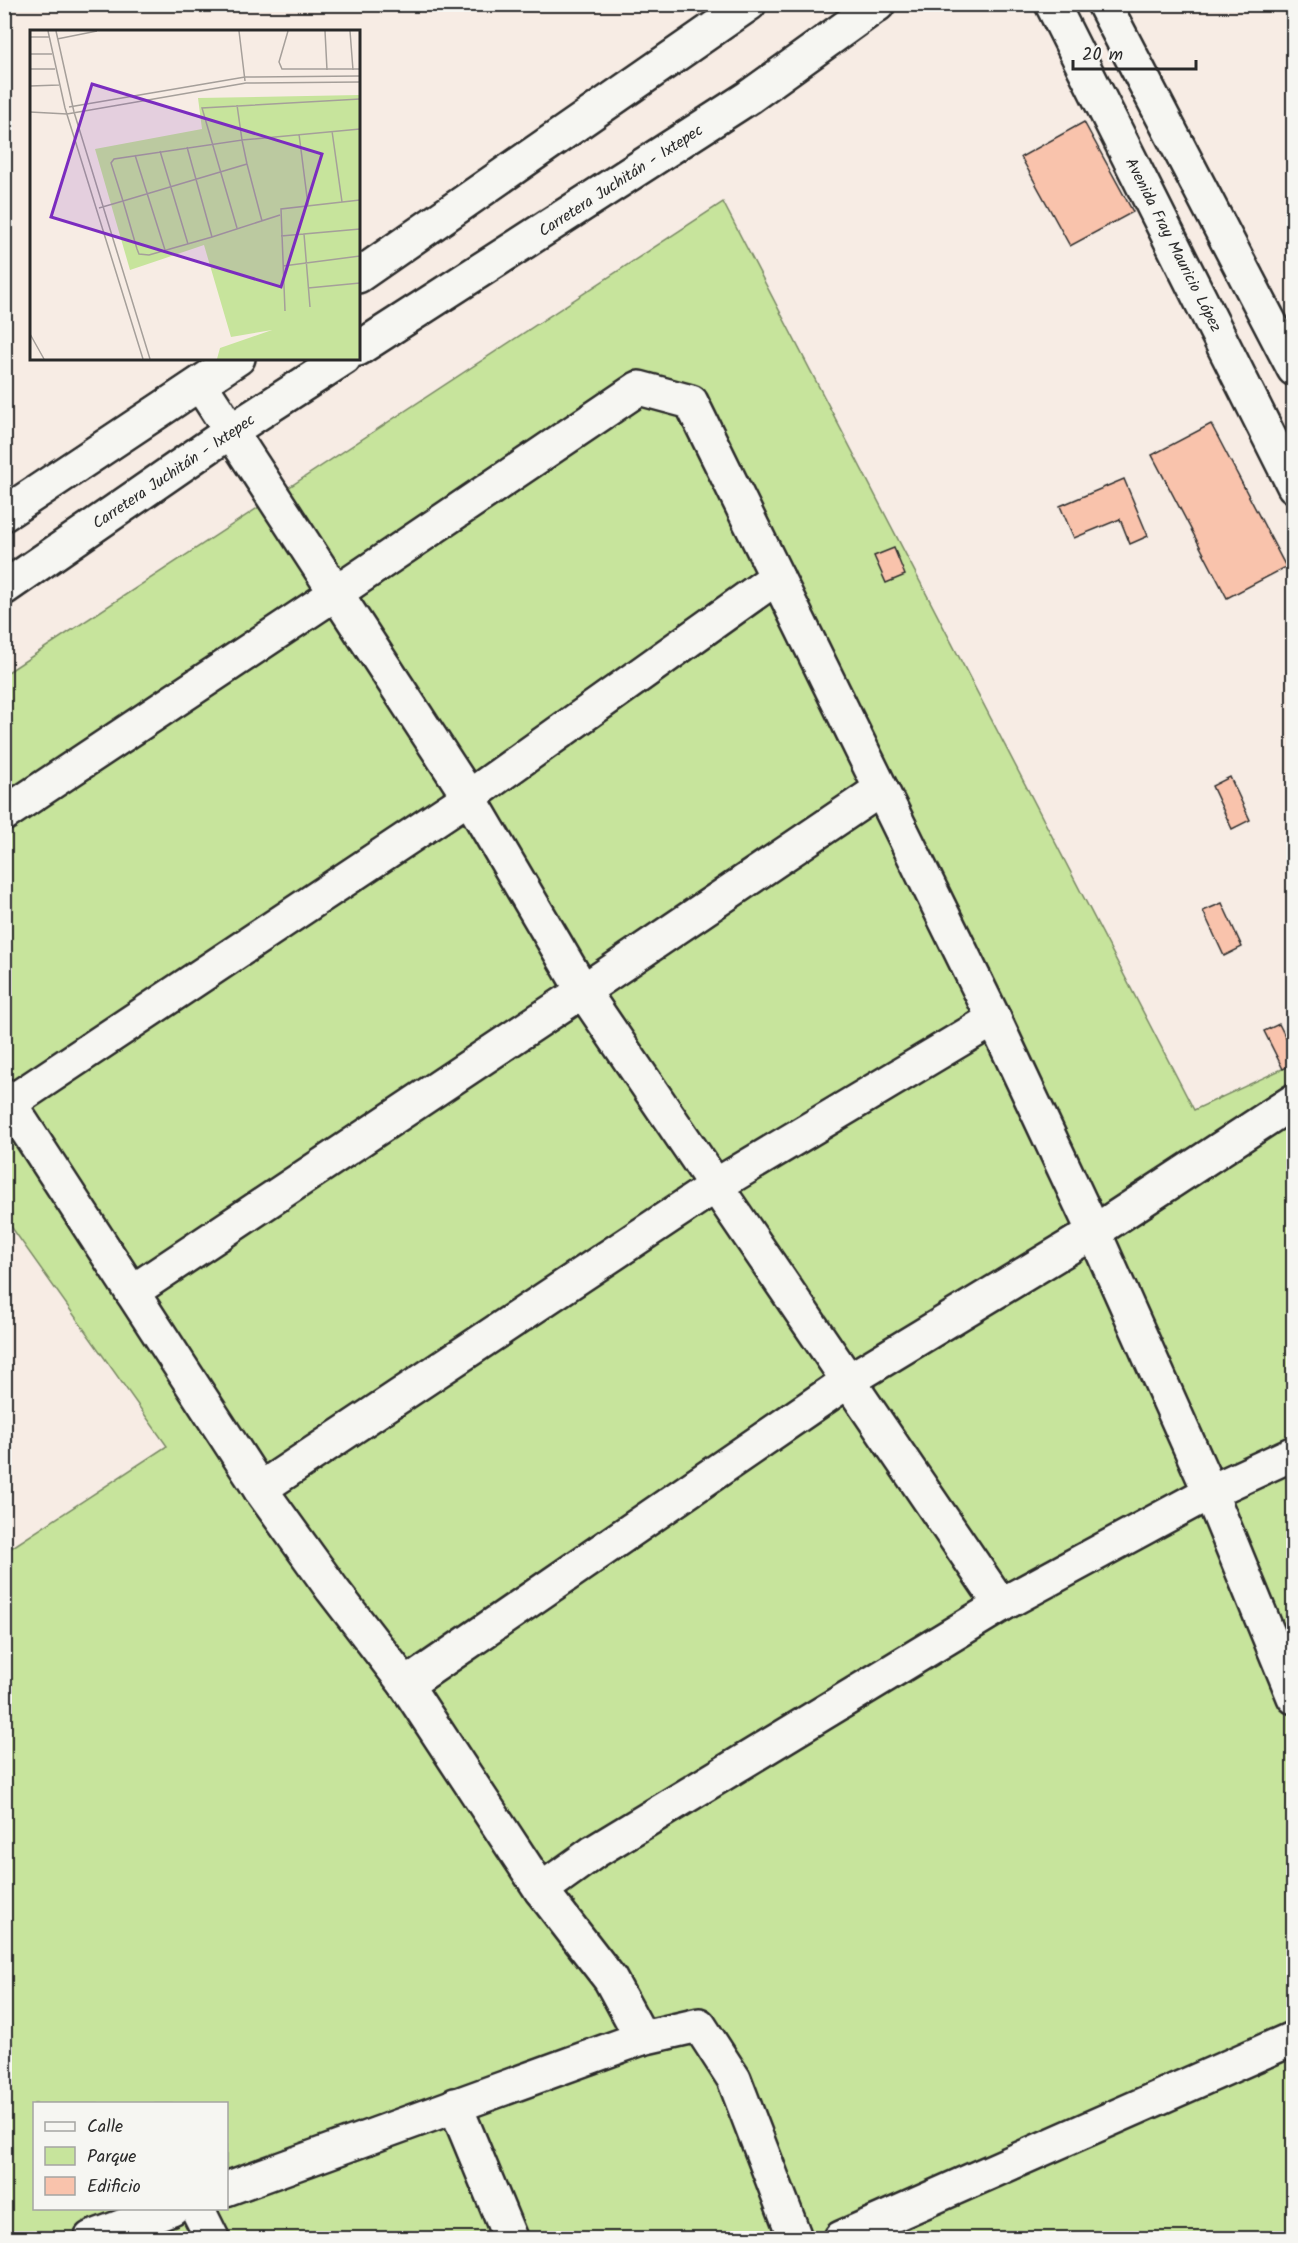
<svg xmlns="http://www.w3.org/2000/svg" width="1298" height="2243" viewBox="0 0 1298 2243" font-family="Kalam,sans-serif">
  <rect width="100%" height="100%" fill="#f7ece4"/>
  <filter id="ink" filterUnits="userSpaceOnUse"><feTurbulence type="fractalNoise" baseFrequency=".0167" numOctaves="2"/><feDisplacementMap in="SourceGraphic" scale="12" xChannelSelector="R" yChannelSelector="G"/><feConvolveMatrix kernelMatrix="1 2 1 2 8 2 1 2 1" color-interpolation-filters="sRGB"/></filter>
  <g filter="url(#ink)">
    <path fill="#c7e49c" stroke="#798864" stroke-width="1.5" fill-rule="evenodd" d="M723,202l471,908 99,-46v1174h-1288v-686l162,-106 -162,-228v-544zM34,2104h192v104h-192z"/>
    <g fill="#f9c3ac" stroke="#2b2b2b" stroke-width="1.5">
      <path d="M1084,122l49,90 -63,34 -49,-89z"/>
      <path d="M1211,424l75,143 -59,31 -75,-143z"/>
      <path d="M1124,479l24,57 -18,8 -10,-25 -46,19 -14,-32z"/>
      <path d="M894,548l11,27 -19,8 -12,-27z"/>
      <path d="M1230,777l20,43 -18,9 -20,-43z"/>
      <path d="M1222,903l20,44 -18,9 -21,-45z"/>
      <path d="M1279,1024l15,30v10l-11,5 -19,-38z"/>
    </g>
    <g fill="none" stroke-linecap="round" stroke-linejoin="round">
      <g stroke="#2b2b2b" stroke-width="38">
        <g id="street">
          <path d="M200,384l136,209 303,-205 52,14 303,617 100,213 116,260 -209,113"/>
          <path d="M4,814l332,-221 133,204 114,194 418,614 -407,247 -53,38"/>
          <path d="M4,1095l256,394 72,100 74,96 135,205 69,89 32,59"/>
          <path d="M10,1103l459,-306 308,-220"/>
          <path d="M132,1292l451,-301 298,-202"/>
          <path d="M1294,1453l-84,39 84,205"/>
          <path d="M260,1489l455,-303 279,-167"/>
          <path d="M406,1685l442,-304 246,-149 200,-131"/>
          <path d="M455,2105l55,133"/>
          <path d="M226,2189l416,-151 57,-13 35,54 61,159"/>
          <path d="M197,2208l15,30"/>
          <path d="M91,2238l81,-30"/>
          <path d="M841,2238l453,-200"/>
        </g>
      </g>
      <g stroke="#2b2b2b" stroke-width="38">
        <g id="secondary">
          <path d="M1052,4l242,482"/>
          <path d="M1104,4l190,365"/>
        </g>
      </g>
      <g stroke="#2b2b2b" stroke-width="38">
        <g id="primary">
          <path d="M358,276l391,-272"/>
          <path d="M358,349l391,-252 129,-93"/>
          <path d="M4,514l234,-156"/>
          <path d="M4,588l227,-157 113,-73"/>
        </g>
      </g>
      <use href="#street" stroke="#f6f6f2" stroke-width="33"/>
      <use href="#secondary" stroke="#f6f6f2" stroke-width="33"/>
      <use href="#primary" stroke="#f6f6f2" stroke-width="33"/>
    </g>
  </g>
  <g text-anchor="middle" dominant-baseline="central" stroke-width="4.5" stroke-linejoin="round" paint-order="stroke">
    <g font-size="16" fill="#2b2b2b" stroke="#f6f6f2">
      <text transform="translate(621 181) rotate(-33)">Carretera Juchitán - Ixtepec</text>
      <text transform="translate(1173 245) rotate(63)">Avenida Fray Mauricio López</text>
      <text transform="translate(174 472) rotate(-34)">Carretera Juchitán - Ixtepec</text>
    </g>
  </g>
  <g transform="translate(30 30)">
    <rect width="330" height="330" fill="#f7ece4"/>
    <path d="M330,65v264h-143l3,-11 52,-18 -41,7 -27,-92 -74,25 -35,-121 107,-20 -4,-31z" fill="#c7e49c"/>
    <path fill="none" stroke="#a59f9a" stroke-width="1.5" d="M18,1l17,77 78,251M26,1l18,81 76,247M209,1l6,50M258,1l-9,31 3,7h78M295,1l2,39M320,1l3,39M0,7h19M27,9l40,-8M0,24h22M0,39h25M0,56l29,-1M207,75l5,35 118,-11M39,77l176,-30 115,-1M0,82l37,2 179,-31 114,-1M302,101l10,71M269,104l9,71M157,117l25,90M130,121l28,93M105,125l30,95M69,178l24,-7 -12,-38 3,-4 128,-19 5,24M232,191l-15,-57 -124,37 14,48 2,5 10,1 63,-18 68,-22M207,198l-35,-120 158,-9M251,206l23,-2M253,236l77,-10M278,258l52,-5M280,277l-6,-73 56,-5M255,281l-4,-102 79,-9M0,304l14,25"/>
    <path fill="#7b2cbf" fill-opacity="0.15" stroke="#7b2cbf" stroke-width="3" d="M62,54l230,70 -41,133 -230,-70z"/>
    <rect width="330" height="330" fill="none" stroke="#2b2b2b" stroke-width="3"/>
  </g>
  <rect width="1298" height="2243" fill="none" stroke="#f6f6f2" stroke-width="24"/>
  <rect x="12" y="12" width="1274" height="2219" fill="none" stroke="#2b2b2b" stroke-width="2" filter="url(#ink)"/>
  <rect x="33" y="2102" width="195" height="108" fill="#f6f6f2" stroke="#a5a5a2" stroke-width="1.5"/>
  <rect x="45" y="2122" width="30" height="9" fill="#f6f6f2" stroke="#a5a5a2" stroke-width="1.5"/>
  <text x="87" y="2132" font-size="18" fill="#2b2b2b">Calle</text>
  <rect x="45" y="2147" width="30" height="18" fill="#c7e49c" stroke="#a5a5a2" stroke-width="1.5"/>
  <text x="87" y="2162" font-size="18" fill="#2b2b2b">Parque</text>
  <rect x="45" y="2177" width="30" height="18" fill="#f9c3ac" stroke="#a5a5a2" stroke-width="1.5"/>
  <text x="87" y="2192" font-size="18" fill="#2b2b2b">Edificio</text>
  <path d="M1073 60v9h123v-9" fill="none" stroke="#2b2b2b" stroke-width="3"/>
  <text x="1082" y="60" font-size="18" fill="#2b2b2b" stroke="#f6f6f2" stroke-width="4.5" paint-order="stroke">20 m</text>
</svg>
